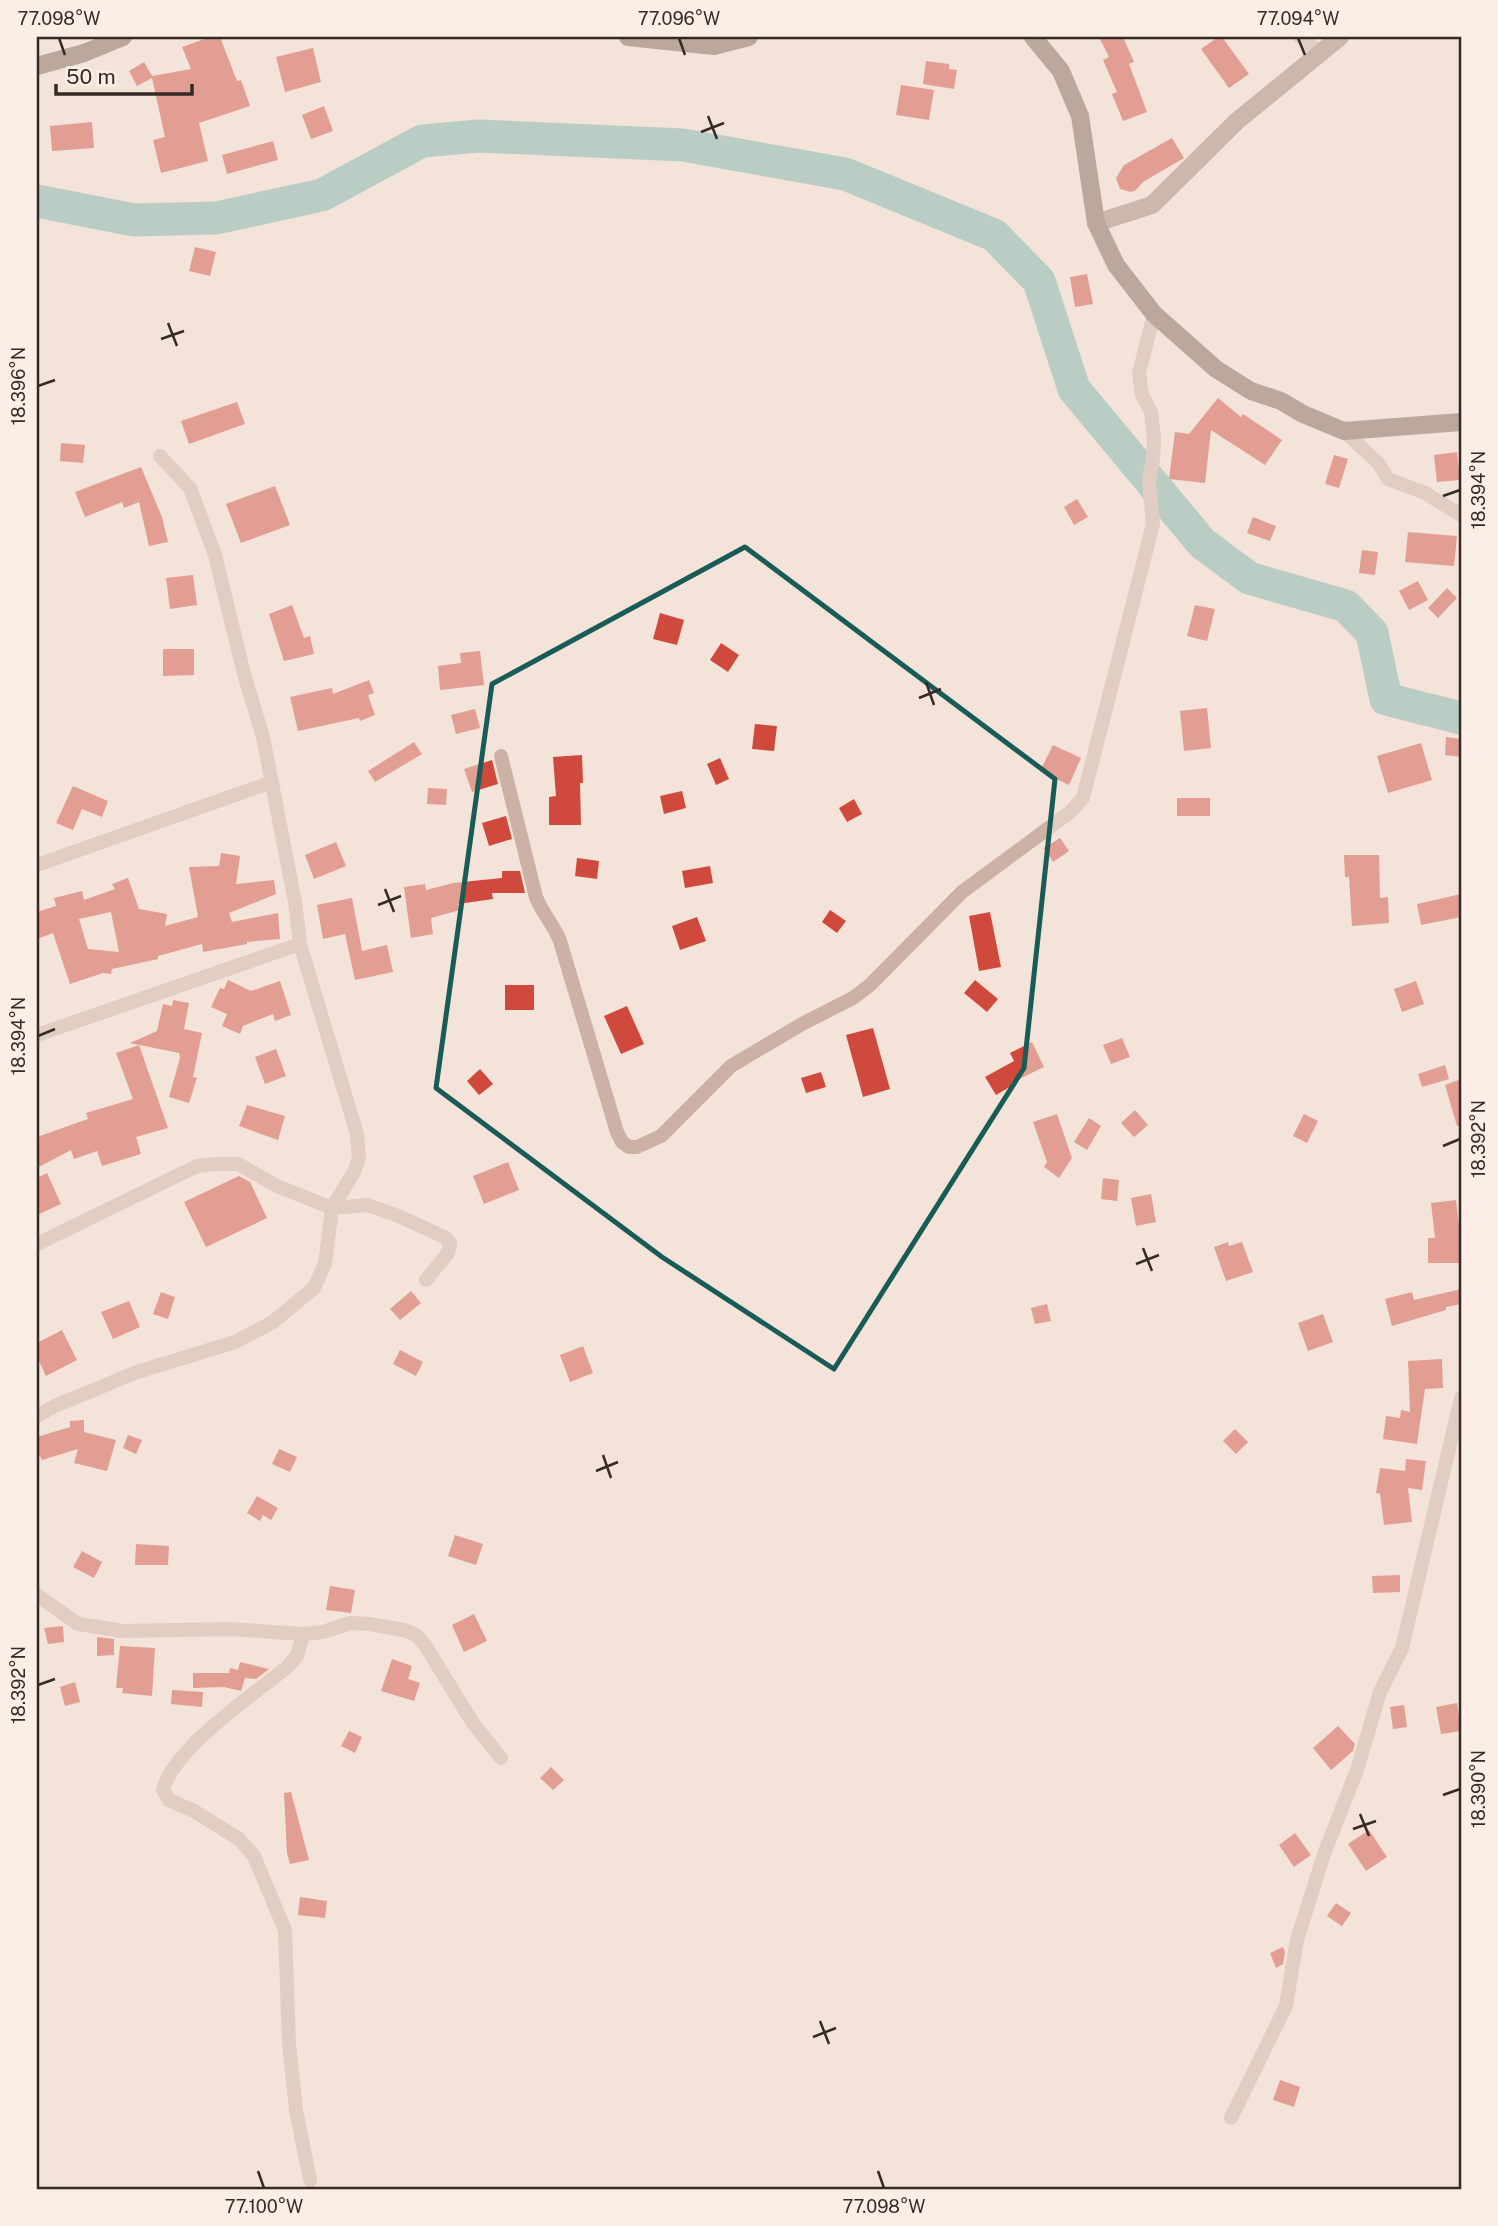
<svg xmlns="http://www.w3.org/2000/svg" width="1498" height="2226" viewBox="0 0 1498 2226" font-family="'Public Sans',sans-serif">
  <rect width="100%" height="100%" fill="#f3e3d9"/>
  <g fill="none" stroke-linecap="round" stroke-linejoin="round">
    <path stroke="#76b2ac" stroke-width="33" d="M37,201l97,19 82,-2 106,-23 100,-54 57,-5 204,9 162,29 149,61 45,46 35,108 128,154 47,35 97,28 26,27 14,66 75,19"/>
  </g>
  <g fill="#cf4a3c" fill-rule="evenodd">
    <path d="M210,37h10l17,44 4,-1 9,26 -51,17 9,38 -47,12 -8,-33 12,-3 -13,-59 -15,8 -8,-15 15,-9 8,14 39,-7 -9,-22z"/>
    <path d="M1099,37h24l11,25 -5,2 18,48 -24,9 -11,-27 5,-2 -14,-32 6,-3z"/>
    <path d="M1218,37h4l27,37 -20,14 -28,-39z"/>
    <path d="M313,48l8,34 -36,10 -9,-35z"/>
    <path d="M926,61l23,3v5l8,1 -3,19 -31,-5z"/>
    <path d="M901,85l33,5 -5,30 -33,-5z"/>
    <path d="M324,106l9,25 -22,8 -9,-24z"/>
    <path d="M92,122l2,26 -42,3 -2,-25z"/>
    <path d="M1172,138l12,20 -41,24 -7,8 -5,2 -11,-3 -4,-11 8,-13z"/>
    <path d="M273,141l5,19 -51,14 -5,-19z"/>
    <path d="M195,247l21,5 -6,24 -21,-5z"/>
    <path d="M1087,274l6,30 -18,3 -5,-30z"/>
    <path d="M1218,398l23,19 2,-3 39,26 -17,25 -54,-35 -6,53 -36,-4 6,-47 14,2z"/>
    <path d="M237,402l8,22 -56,20 -8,-23z"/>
    <path d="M61,443l24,2 -2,18 -23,-2z"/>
    <path d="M1457,452l3,28 -23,2 -3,-27z"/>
    <path d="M1334,455l14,4 -9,29 -14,-4z"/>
    <path d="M141,467l21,50 6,25 -19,4 -10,-44 -15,6 -2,-6 -37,15 -10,-25z"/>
    <path d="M275,486l15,39 -49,18 -15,-39z"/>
    <path d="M1077,499l11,18 -14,8 -10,-18z"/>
    <path d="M1253,517l23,9 -6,15 -23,-8z"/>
    <path d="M1408,532l49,4 -3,30 -49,-4z"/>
    <path d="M1362,550l16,2 -3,23 -16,-2z"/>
    <path d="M193,575l4,30 -27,4 -4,-31z"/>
    <path d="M1418,581l10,19 -19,10 -10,-19z"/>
    <path d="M1447,588l10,10 -19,20 -10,-10z"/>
    <path d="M292,605l12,33 6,-2 4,18 -30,7 -15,-47z"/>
    <path d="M1195,605l20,4 -8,32 -20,-5z"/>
    <path d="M660,613l24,7 -7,25 -24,-6z"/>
    <path d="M721,643l18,12 -11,17 -18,-12z"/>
    <path d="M163,649h31v26l-31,1z"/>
    <path d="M480,651l4,34 -44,5 -2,-24 23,-3 -1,-10z"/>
    <path d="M369,680l5,13 -6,2 7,20 -15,6 -1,-3 -61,13 -8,-34 42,-9 1,6z"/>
    <path d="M1207,708l4,40 -27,3 -4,-40z"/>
    <path d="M475,709l5,19 -24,6 -5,-19z"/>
    <path d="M755,724l22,2 -3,25 -22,-2z"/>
    <path d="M1446,737l15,2v18l-16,-2z"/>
    <path d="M414,742l8,12 -47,28 -7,-11z"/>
    <path d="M1421,743l11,37 -44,13 -11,-37z"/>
    <path d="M1053,745l28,13 -12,27 -29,-14z"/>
    <path d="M582,755l1,28h-3l1,42h-32v-28l7,-1 -3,-39z"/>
    <path d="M720,758l9,21 -13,6 -9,-21z"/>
    <path d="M492,760l6,24 -26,8 -8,-23z"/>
    <path d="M73,786l35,15 -6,16 -20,-8 -9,21 -17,-7z"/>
    <path d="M428,788l19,1 -1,16 -19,-1z"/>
    <path d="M682,791l4,17 -22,6 -4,-18z"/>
    <rect x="1177" y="798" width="33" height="18"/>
    <path d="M854,799l8,15 -15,8 -8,-14z"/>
    <path d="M506,816l6,23 -23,7 -7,-23z"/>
    <path d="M1060,838l9,13 -16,11 -9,-14z"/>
    <path d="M336,842l10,24 -32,13 -9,-24z"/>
    <path d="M221,853l19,3 -4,28 38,-4 2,14 -47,19 3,9 46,-9 2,26 -33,3v2l-44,8 -1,-8 -44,12v3l-46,10 -1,5 -8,-1 -33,11 -17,-51 -16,6v-27l19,-6 -2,-8 28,-7 2,9 31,-11 -3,-5 16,-6 11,31 28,5 -2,12 33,-9 -9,-50 30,-1zM111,912l8,40 -31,-3 -9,-30z"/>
    <path d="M1344,855h35l1,43 8,-1 1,26 -37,3 -3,-49h-4z"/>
    <path d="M577,858l22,3 -2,18 -22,-3z"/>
    <path d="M710,866l3,17 -28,5 -3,-17z"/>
    <path d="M502,871h18l5,22h-33l1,6 -35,5 2,6 -29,8 2,16 -22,4 -7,-51 21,-3 1,6 27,-7 49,-5z"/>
    <path d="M1461,894v23l-40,8 -4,-21z"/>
    <path d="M352,898l10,53 25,-6 6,27 -38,8 -10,-46 -22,5 -6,-34z"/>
    <path d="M830,910l16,11 -9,12 -15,-11z"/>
    <path d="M990,912l11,55 -22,4 -10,-55z"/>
    <path d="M697,917l9,24 -26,9 -8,-24z"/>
    <path d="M228,980l23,11 29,-10 11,34 -16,6 -2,-7 -30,12 -3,8 -18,-8 5,-12 -16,-7 9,-19 4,1z"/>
    <path d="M975,980l23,19 -11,13 -23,-19z"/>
    <path d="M1416,981l8,23 -22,8 -8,-23z"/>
    <rect x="505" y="985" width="29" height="25"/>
    <path d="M173,1000l16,3 -5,26 18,4 -9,44 4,1 -8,25 -20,-6 11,-39 -1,-5 -49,-10 27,-12 6,-27 9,2z"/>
    <path d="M627,1006l17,38 -23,10 -17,-38z"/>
    <path d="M873,1028l17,61 -27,8 -17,-62z"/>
    <path d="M1122,1038l8,19 -19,7 -8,-19z"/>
    <path d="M1032,1042l12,25 -33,16 2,2 -17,10 -11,-18 29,-16 -4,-8z"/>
    <path d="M139,1045l29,83 -32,9 5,17 -39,12 -5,-15 -23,8 -3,-9 -34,18v-31l51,-18 -2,-6 47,-14 -17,-46z"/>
    <path d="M276,1049l10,27 -21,8 -10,-27z"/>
    <path d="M1445,1065l4,14 -27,8 -4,-13z"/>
    <path d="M480,1069l13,15 -14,11 -12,-14z"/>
    <path d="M821,1072l5,15 -20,6 -5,-15z"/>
    <path d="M1461,1079v47h-4l-12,-41z"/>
    <path d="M247,1105l38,11 -7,24 -39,-14z"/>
    <path d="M1135,1110l13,15 -14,12 -13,-14z"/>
    <path d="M1057,1114l15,44 -13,20 -15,-11 3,-5 -14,-40z"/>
    <path d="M1304,1114l14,7 -11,22 -14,-7z"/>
    <path d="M1089,1118l12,8 -14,24 -13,-8z"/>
    <path d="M508,1162l11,28 -35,14 -11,-28z"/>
    <path d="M47,1173l14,31 -24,11v-37z"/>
    <path d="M239,1176l11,6 17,36 -61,29 -22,-45z"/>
    <path d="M1103,1178l16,2 -2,21 -16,-2z"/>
    <path d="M1151,1194l5,28 -20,4 -5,-28z"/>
    <path d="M1456,1200l5,43 -1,20h-32v-25h7l-4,-35z"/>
    <path d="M1228,1242l1,4 13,-4 11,30 -27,9 -12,-34z"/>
    <path d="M1461,1289v15l-15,3v3l-54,16 -7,-27 27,-7 2,8z"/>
    <path d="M411,1291l10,12 -21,17 -10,-11z"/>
    <path d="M161,1292l14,5 -7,22 -15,-5z"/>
    <path d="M129,1301l11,26 -27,12 -12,-27z"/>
    <path d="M1047,1304l4,17 -16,3 -4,-16z"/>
    <path d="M1323,1314l10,28 -25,9 -10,-28z"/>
    <path d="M62,1330l15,30 -31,16 -9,-19v-14z"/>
    <path d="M583,1346l10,27 -23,9 -10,-27z"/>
    <path d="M400,1350l23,12 -7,14 -23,-12z"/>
    <path d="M1442,1359l1,29 -18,1 -8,55 -34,-5 3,-23 14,2 1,-8 9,2 -2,-51z"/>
    <path d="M84,1420v12l32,8 -9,31 -33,-8 4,-14 -36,11 -2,-4 -3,1v-20l33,-10v-6z"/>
    <path d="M1235,1429l13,13 -12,12 -13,-13z"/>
    <path d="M128,1435l14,5 -6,14 -13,-6z"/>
    <path d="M279,1449l18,8 -7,15 -18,-8z"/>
    <path d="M1406,1459l20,2 -4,29 -14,-2 4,34 -28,3 -4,-31 -4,-1 4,-25 25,3z"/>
    <path d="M257,1496l21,12 -7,12 -8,-5 -3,6 -13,-8z"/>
    <path d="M455,1535l28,9 -7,21 -28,-9z"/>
    <path d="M136,1544l33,2 -1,19h-33z"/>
    <path d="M82,1551l20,11 -8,16 -21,-11z"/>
    <path d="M1400,1575v17l-27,1 -1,-17z"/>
    <path d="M330,1586l25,4 -4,23 -25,-3z"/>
    <path d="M474,1614l13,27 -23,11 -12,-27z"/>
    <path d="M63,1626l1,16 -16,2 -4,-16z"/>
    <path d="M97,1637l17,2v16l-17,1z"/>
    <path d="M120,1646l35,2 -3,48 -30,-3 1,-5h-7z"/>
    <path d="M392,1659l20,7 -4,13 12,4 -6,18 -33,-10z"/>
    <path d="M240,1662l29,7 -13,10 -11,-1 -4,13 -17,-4 -31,1v-15h36l1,-5 8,2z"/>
    <path d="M75,1682l5,20 -15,4 -5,-19z"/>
    <path d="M172,1690l31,2 -1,15 -31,-3z"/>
    <path d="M1457,1703l4,28 -20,3 -5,-27z"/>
    <path d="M1404,1705l3,22 -14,2 -3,-22z"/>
    <path d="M1338,1726l17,18 -2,7 -22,19 -18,-22z"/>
    <path d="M349,1731l13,6 -7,16 -14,-7z"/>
    <path d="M551,1767l13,13 -11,10 -13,-12z"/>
    <path d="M291,1792l18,68 -19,4 -3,-11 -3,-60z"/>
    <path d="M1369,1830l18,27 -21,14 -18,-27z"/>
    <path d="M1295,1833l16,22 -17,12 -15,-22z"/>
    <path d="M300,1897l27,4 -2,17 -27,-3z"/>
    <path d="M1336,1903l15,10 -9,13 -15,-10z"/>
    <path d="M1283,1947l2,5 -2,12 -7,4 -6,-15z"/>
    <path d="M1280,2080l20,7 -6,20 -21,-7z"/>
  </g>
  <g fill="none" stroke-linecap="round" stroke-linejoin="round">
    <g stroke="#ccb1a4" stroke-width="14">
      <path d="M1300,37l19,15"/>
      <path d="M1344,431l35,33 9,15 37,14 36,22"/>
      <path d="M501,756l35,141c6,16 18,28 24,44l57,191 5,10 7,5h8l24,-11 70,-70 71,-42 51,-26 17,-13 92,-93 107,-79 14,-15 70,-274 -4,-44 4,-21 1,-20 -3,-27 -9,-17 -3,-22 15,-59"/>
      <path d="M37,865l235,-83"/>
      <path d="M37,1035l263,-91"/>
      <path d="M37,1244l160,-78 18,-2h23l39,22 55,22 36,-3 33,12 45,21 4,5 -2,10 -22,27"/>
      <path d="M37,1416l18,-10 82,-34 98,-30 38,-20 41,-34 11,-24 7,-56 22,-36 5,-14 -2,-24 -57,-190 -5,-42 -32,-165 -19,-63 -29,-119 -25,-67 -30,-32"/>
      <path d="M37,1595l41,29 45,7 107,-2 73,5 -6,22 -11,12c-33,27 -113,81 -123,122l6,10 25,11 45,28 15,17 31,74 4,114 7,66 14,70"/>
      <path d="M303,1634l20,-2 27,-9 19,1 35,6 12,5 9,10 48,78 28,35"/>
      <path d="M1231,2118l55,-112 11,-66 27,-86 33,-84 23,-78 22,-44 59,-250"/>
    </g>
    <path stroke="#a07f75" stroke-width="18" d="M1096,223l56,-18 85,-84 103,-84"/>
    <g stroke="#7a5d56" stroke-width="18">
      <path d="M628,37l86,9 35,-9"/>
      <path d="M1033,37l28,34 19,45 16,107 20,42 38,49 62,55 35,22 30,10 22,13 41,17 117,-9"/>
      <path d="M37,66l47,-13 39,-16"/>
    </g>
  </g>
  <path d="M0 0H1498V2226H0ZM745,547l310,232 -31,289 -190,301 -172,-112 -226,-169 56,-404z" fill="#f3e3d9" fill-opacity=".55" fill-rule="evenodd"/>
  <path fill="none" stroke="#195b56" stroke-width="5" stroke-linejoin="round" d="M745,547l310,232 -31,289 -190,301 -172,-112 -226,-169 56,-404z"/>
  <path fill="none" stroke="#372926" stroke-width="2.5" d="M59,38l6,17M679,38l6,17M1298,38l7,17M708,116l9,23M701,132l23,-9M168,323l9,23M161,339l23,-8M38,386l17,-6M1443,496l17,-6M926,682l8,23M919,698l22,-9M385,889l9,23M378,905l23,-9M38,1036l17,-7M1443,1146l17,-7M1143,1248l9,23M1136,1264l23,-9M603,1455l8,23M596,1471l22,-9M38,1685l17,-6M1443,1795l17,-6M1360,1814l9,22M1353,1829l23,-8M820,2021l9,23M813,2037l23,-9M258,2171l6,17M878,2171l6,17"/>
  <rect width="1498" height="2226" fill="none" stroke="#fbeee6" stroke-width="77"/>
  <path d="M56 84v10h136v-10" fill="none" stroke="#372926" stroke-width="3.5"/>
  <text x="66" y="84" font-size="21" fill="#372926" stroke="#fbeee6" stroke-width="5" paint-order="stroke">50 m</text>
  <rect x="38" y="38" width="1422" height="2150" fill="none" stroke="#372926" stroke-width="2.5"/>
  <g font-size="18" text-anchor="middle" fill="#372926">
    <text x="59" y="25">77.098°W</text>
    <text x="679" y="25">77.096°W</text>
    <text x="1298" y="25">77.094°W</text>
    <text transform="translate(19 386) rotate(-90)" y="6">18.396°N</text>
    <text transform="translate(1479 490) rotate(-90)" y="6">18.394°N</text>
    <text transform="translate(19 1036) rotate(-90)" y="6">18.394°N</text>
    <text transform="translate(1479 1139) rotate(-90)" y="6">18.392°N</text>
    <text transform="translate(19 1685) rotate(-90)" y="6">18.392°N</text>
    <text transform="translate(1479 1789) rotate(-90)" y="6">18.390°N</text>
    <text x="264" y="2213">77.100°W</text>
    <text x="884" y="2213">77.098°W</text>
  </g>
</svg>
